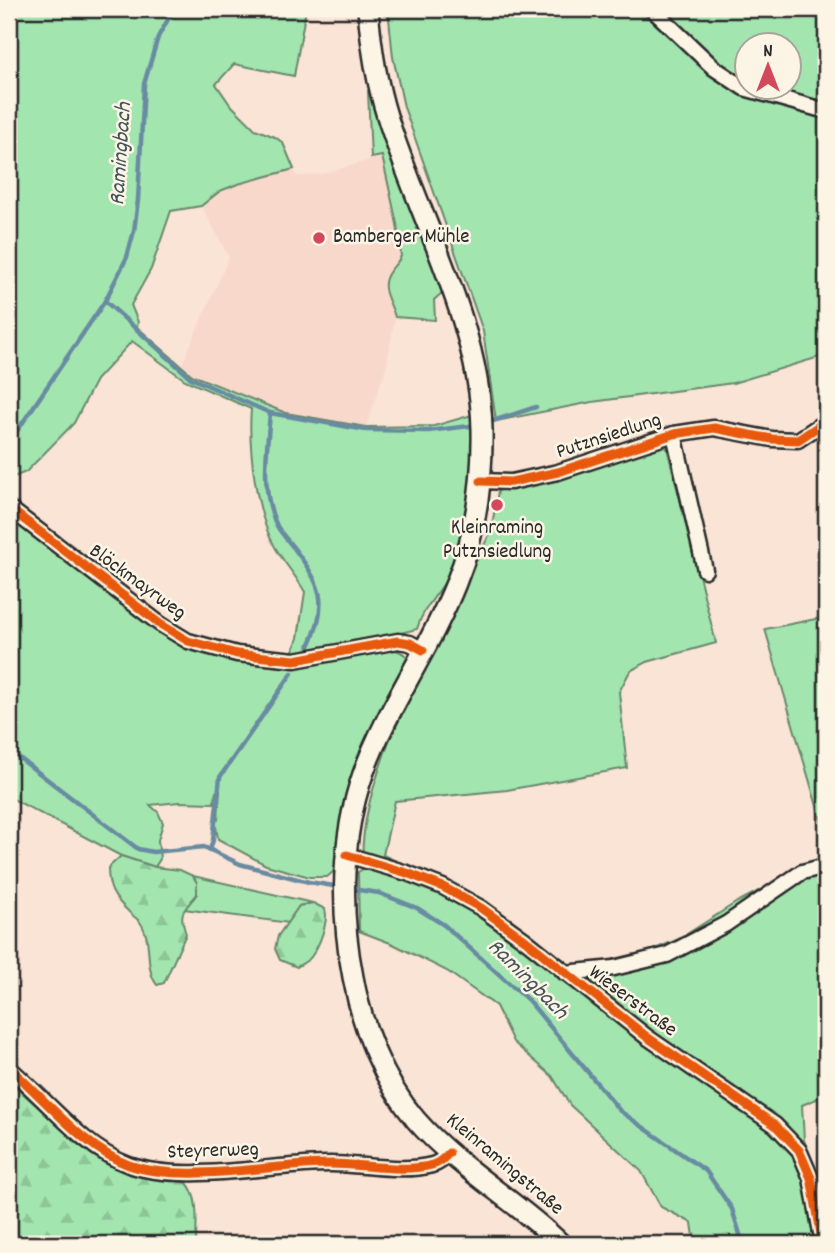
<svg xmlns="http://www.w3.org/2000/svg" width="835" height="1253" viewBox="0 0 835 1253" font-family="Dekko,sans-serif">
  <defs>
    <pattern id="forest-firs" width="22" height="20" patternUnits="userSpaceOnUse" patternTransform="scale(1.75)"><rect width="22" height="20" fill="#a3e5af"/><path d="M5 1l3.5 6h-7zM16 11l3.5 6h-7z" fill="#8cc597"/></pattern>
  </defs>
  <rect width="100%" height="100%" fill="#fae4d6"/>
  <filter id="ink" filterUnits="userSpaceOnUse"><feTurbulence type="fractalNoise" baseFrequency=".0143" numOctaves="2"/><feDisplacementMap in="SourceGraphic" scale="14" xChannelSelector="R" yChannelSelector="G"/><feConvolveMatrix kernelMatrix="1 2 1 2 8 2 1 2 1" color-interpolation-filters="sRGB"/></filter>
  <g filter="url(#ink)">
    <path fill="#f9d8cc" d="M382,156l15,68 4,32 -10,14 -8,20 8,12 4,15 -8,47 -21,63 -80,-14 -94,-38 -10,-11 47,-107 -28,-51 19,-15 18,-7 56,-15 3,7 26,-2z"/>
    <g fill="#a3e5af" stroke="#67886d" stroke-width="2" fill-rule="evenodd">
      <path d="M9,9h297l-12,67 -60,-12 -18,20 13,19 26,26 20,8 8,6 11,26 -56,15 -18,7 -19,15 -30,5 -20,58 -20,36 7,17 -1,5 55,48 94,38 80,14 68,-1 38,-11c7,41 -3,117 -20,155 -10,21 -29,36 -35,59l-103,25 -22,-1 6,-15 7,-46c-9,-16 -21,-29 -30,-45 -19,-32 -27,-101 -24,-138l-66,-29 -53,-39 -36,39 -22,43 -48,49 -17,7z"/>
      <path d="M388,9h438v346l-93,28 -141,19 -96,19 -13,-90 -79,-224 -11,-50zM748,46h42v42h-42z"/>
      <path d="M372,90l71,202 -9,8 1,20 -40,-3c-4,-15 -16,-28 -7,-43 4,-7 10,-11 13,-18l-4,-32 -15,-68 -11,2 -3,-67z"/>
      <path d="M661,445l6,3 49,195 -69,19 -17,9 -11,21 8,76 -120,22 -112,11 -12,54 41,19 145,95 1,-3 68,-10 41,-17 58,-37 89,-46v239l-24,10 2,35 9,24 13,80h-131l-3,-21 -31,-16 -20,-36 -71,-66 -18,-29 -39,-34 -17,-36 -49,-35 -54,-27 -34,-13 -1,-59 5,-3c-4,-43 12,-88 26,-128l102,-210 7,-40z"/>
      <path d="M9,516l154,117 100,29 123,-14c10,2 17,3 24,12l-71,198 -3,3 -3,11 -6,5h-17l-44,-12 -48,-26 -3,-18 3,-2 2,-28 -4,1 -2,11 -35,-1 -29,3 8,7 5,11 -5,17 2,19 -5,8 -34,-11 -112,-59z"/>
      <path d="M826,617v220l-61,-208z"/>
      <path d="M193,876l120,27 -14,3 -10,17 -105,-14 13,-15v-11z"/>
    </g>
    <g fill="url(#forest-firs)" stroke="#67886d" stroke-width="2">
      <path d="M121,856l34,11 25,3 13,6 4,7v11c-14,18 -19,17 -11,40l-22,49 -7,2c-14,-19 -3,-43 -17,-63 -3,-4 -9,-7 -12,-11 -15,-14 -20,-23 -20,-43z"/>
      <path d="M313,903l12,6c4,13 -6,37 -14,48 -3,4 -10,7 -14,10l-17,-7 -5,-11 3,-13 21,-30z"/>
      <path d="M9,1081l67,60 52,30 59,12c13,15 9,42 9,61h-187z"/>
    </g>
    <g fill="none" stroke-linecap="round" stroke-linejoin="round">
      <g stroke="#688ba2" stroke-width="4.5">
        <path d="M105,301l86,77 79,35c-3,38 -10,77 7,113 4,7 11,15 16,21 28,37 37,55 16,99"/>
        <path d="M270,413l96,17 62,1 50,-6"/>
        <path d="M487,423l49,-16"/>
        <path d="M9,443l96,-142 22,-44 7,-26 4,-31 6,-116 14,-47 16,-28"/>
        <path d="M9,750l129,99 15,3 51,-5 36,17 69,18 31,5"/>
        <path d="M210,850l3,-10 7,-63 72,-104"/>
        <path d="M352,889l27,4 38,15 27,17 85,76 91,110 86,60 26,38 11,35"/>
      </g>
      <g stroke="#2b2b2b" stroke-width="19">
        <g id="street">
          <path d="M652,9l62,59 30,20 82,23"/>
          <path d="M674,434l31,136"/>
          <path d="M481,481l30,1 47,-10 116,-38 40,-6 58,11 26,1 28,-19"/>
          <path d="M9,508l151,116 28,17 49,13 58,6 103,-19 12,2 13,7"/>
          <path d="M347,855l60,18 36,14 38,21 44,32 122,97 128,88 24,25 12,28 12,66"/>
          <path d="M565,973l49,-5 53,-13 59,-31 76,-52 24,-6"/>
          <path d="M9,1068c36,30 75,81 120,97 55,19 142,-1 202,-1 31,0 72,9 101,1 8,-2 12,-7 17,-12"/>
        </g>
      </g>
      <g stroke="#2b2b2b" stroke-width="24">
        <path id="secondary" d="M368,9c3,36 8,72 19,107 31,100 93,207 95,313 1,53 -6,105 -26,154 -26,66 -69,124 -93,191 -22,63 -23,138 -10,203 9,50 30,104 63,143 42,48 99,80 145,124"/>
      </g>
      <use href="#street" stroke="#fcf5e5" stroke-width="14"/>
      <use href="#secondary" stroke="#fcf5e5" stroke-width="19"/>
      <g stroke="#fcf5e5" stroke-width="13">
        <g id="cycleway">
          <path d="M481,481l30,1 47,-10 116,-38 40,-6 58,11 26,1 28,-19"/>
          <path d="M9,508l151,116 28,17 49,13 58,6 103,-19 12,2 13,7"/>
          <path d="M347,855l60,18 36,14 38,21 44,32 122,97 128,88 24,25 12,28 12,66"/>
          <path d="M9,1068c36,30 75,81 120,97 55,19 142,-1 202,-1 31,0 72,9 101,1 8,-2 12,-7 17,-12"/>
        </g>
      </g>
      <use href="#cycleway" stroke="#e8590c" stroke-width="9"/>
    </g>
  </g>
  <g fill="#d1495b" stroke="#fcf5e5" stroke-width="2.5">
    <circle cx="319" cy="238" r="7"/>
    <circle cx="497" cy="505" r="7"/>
  </g>
  <g text-anchor="middle" dominant-baseline="central" stroke-width="5" stroke-linejoin="round" paint-order="stroke">
    <g font-size="21" fill="#2b2b2b" stroke="#fcf5e5" text-anchor="start">
      <text x="333" y="238">Bamberger Mühle</text>
      <text x="497" y="529" text-anchor="middle">Kleinraming<tspan x="497" dy="24">Putznsiedlung</tspan></text>
    </g>
    <g font-size="21" fill="#2b2b2b" stroke="#fcf5e5">
      <text transform="translate(609 437) rotate(-18)">Putznsiedlung</text>
      <text transform="translate(137 583) rotate(36)">Blöckmayrweg</text>
      <text transform="translate(632 1002) rotate(37)">Wieserstraße</text>
      <text transform="translate(213 1152) rotate(-2)">Steyrerweg</text>
      <text transform="translate(504 1165) rotate(40)">Kleinramingstraße</text>
    </g>
    <g font-size="23" font-style="italic" fill="#44535c" stroke="#fcf5e5">
      <text transform="translate(122 154) rotate(-86)">Ramingbach</text>
      <text transform="translate(527 980) rotate(45)">Ramingbach</text>
    </g>
  </g>
  <rect width="835" height="1253" fill="none" stroke="#fcf5e5" stroke-width="35"/>
  <rect x="18" y="18" width="800" height="1218" fill="none" stroke="#2b2b2b" stroke-width="2.5" filter="url(#ink)"/>
  <g transform="translate(768 66)"><circle r="33" fill="#fcf5e5" stroke="#a8a49b" stroke-width="2"/>
  <path d="M0-5L12 26L0 18L-12 26Z" fill="#d1495b"/>
  <text y="-10" font-size="19" font-weight="bold" text-anchor="middle" fill="#2b2b2b">N</text>
  </g>
</svg>
